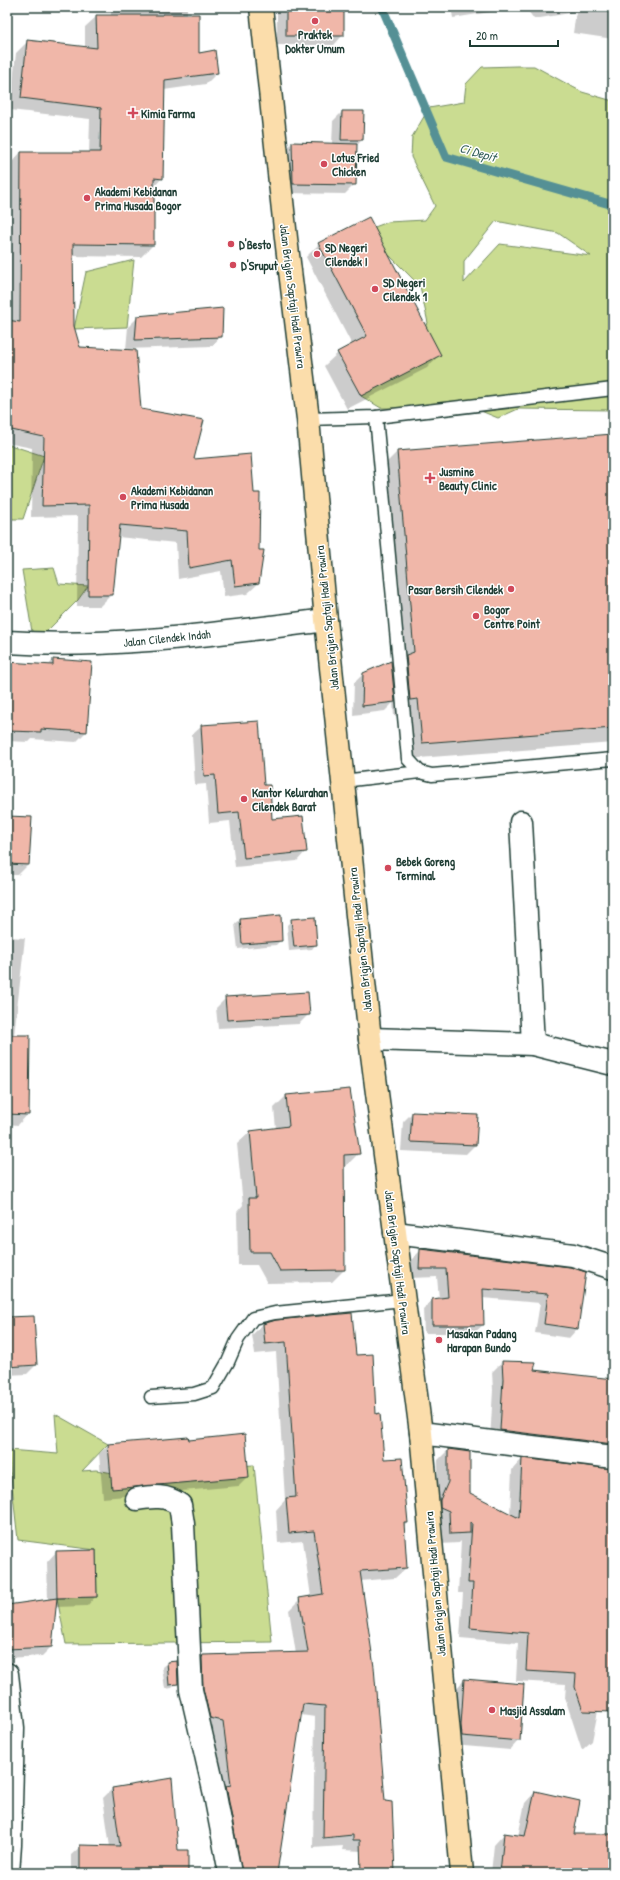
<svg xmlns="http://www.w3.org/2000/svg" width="620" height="1880" viewBox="0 0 620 1880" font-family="'Patrick Hand',sans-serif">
  <rect width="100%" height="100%" fill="#fff"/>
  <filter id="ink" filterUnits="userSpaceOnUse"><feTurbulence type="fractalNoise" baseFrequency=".025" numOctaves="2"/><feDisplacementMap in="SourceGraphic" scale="8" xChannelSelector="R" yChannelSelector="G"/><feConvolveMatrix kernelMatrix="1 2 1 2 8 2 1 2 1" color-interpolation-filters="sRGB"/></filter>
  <g filter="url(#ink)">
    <g fill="#cadc91" stroke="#748c62" fill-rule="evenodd">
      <path d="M517,66h17l48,26 31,9v309l-95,-1 -20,9 -22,-9 -95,-1 -20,-12 67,-73 -8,-37 -37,-37 -11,-21 16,-6 37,-2 10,-14 -24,-49 1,-20 17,-29 35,-6 2,-18 16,-17zM496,221l62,12 33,23 -91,-12 -36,39v-22z"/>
      <path d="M134,260l-7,67 -53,2 12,-57z"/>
      <path d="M7,444l37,12 -21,63h-16z"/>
      <path d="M54,568l5,16 29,2 -10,14 -44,44 -12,-74z"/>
      <path d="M55,1414l53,30 -26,27 14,-1 17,3 141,-8 18,177 -206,2 -9,-46 40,-1 -1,-47 -78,-10 -10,-90 50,4z"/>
    </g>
    <g fill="#0003">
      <path d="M7,7h44l-3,3 -41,-1z"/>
      <path d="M111,7h76v8l11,39 19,19 -11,11 -42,6 -2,88 -9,10v57l-12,12 -69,-1 1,70 6,22 113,112 67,123 -12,11 -23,3 -3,-26 -43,8 -2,-36 -58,-6 -6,57 -12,12h-23l1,-90 -47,1 1,-69 -25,-5 3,-279 11,-12 68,1 1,-34 -80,-9 6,-57 12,-12 57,7v-21l12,-11h14z"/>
      <path d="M277,7h66v28l-9,10h-57z"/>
      <path d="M451,7h71l-69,11z"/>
      <path d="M525,7h88v32l-40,-6 3,-21 -42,7z"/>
      <path d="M342,112l20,28 -6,6 -1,38 -10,10 -61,-1 -1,-40 9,-10 40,1 1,-23z"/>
      <path d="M319,244l121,110 -13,14 -80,41 -23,-43 14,-13 14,-8 -46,-88z"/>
      <path d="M138,317l83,19 -9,10 -86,3 2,-22z"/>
      <path d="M613,435v308l-207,16 -4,-44 -8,1 -1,-13 -8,8 -32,4 1,-32 9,-9 28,-3 7,-6 -17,-197 16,-16z"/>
      <path d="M53,660l33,72 -10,10 -44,-3 -3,3 -22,-1v-78l41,3z"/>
      <path d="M202,726l61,60 8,34 35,31 -9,10 -62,6 -5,-46 -21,2 -3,-39 -11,1 -3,-50z"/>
      <path d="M7,817l21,48 -10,10h-11z"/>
      <path d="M280,916l1,24 -5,5 -38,4 -3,-25 5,-4z"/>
      <path d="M292,920l24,24 -4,5 -23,2 -2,-26z"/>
      <path d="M7,937l18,1 -11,98 14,78 -10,11 -11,-1z"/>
      <path d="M226,998l83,16 -10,10 -81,4 -2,-20z"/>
      <path d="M286,1096l73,57 -13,13h-3l1,104 -12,12 -65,1 -10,-18h-19l-1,-53 6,-7 -6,-61 13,-12 26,-3 -2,-21z"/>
      <path d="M412,1113l63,32 -9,9 -65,-3 2,-29z"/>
      <path d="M421,1250l149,18 7,61 -8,9 -34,-5 5,-30 -58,-5 1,27 -9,8h-50l-1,-24 9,-9 7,-1 -2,-22 -27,1 2,-19z"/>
      <path d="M7,1318l29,47 -9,9 -20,1z"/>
      <path d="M263,1324l93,32 19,59 8,45 24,63 -4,4 3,41 -11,10 -35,3 22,271 -40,-2 1,-4 -30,2 2,-131 -14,-2 -25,158h-46l-17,-142 -13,-3 -7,-61 11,-11 92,-2 -7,-44 11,-11 11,-2 -8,-56 -25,2 -2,-33 9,-10 -9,-148 -21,2 -3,-19z"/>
      <path d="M502,1362l31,9 80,9v81l-123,-21 3,-50 -1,-18z"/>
      <path d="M109,1445l139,32 -9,9 -136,12 -4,-44z"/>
      <path d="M448,1450l21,3v41l41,20 2,-44 10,-11 91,11v182l-3,-1 -18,90 -10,9 -17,-52 1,-14 -50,-3 2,-38 -58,-5 3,-45h-5l3,-52 -2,2 -20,1 -9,-33 8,-17v-34z"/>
      <path d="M95,1551l1,45 -9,10 -32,1 -4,40 -9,9 -35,2v-52l41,-5 -1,-39 9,-10z"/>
      <path d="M167,1663l10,20 -5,5 -7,1 -3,-22z"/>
      <path d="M464,1680l55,60 -9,10 -57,-5 2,-55z"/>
      <path d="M112,1789l65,62 10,22h-116v-18l10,-9 29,1 -7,-49z"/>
      <path d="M535,1792l37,43h41v38h-122l3,-28 10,-11 14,2 7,-33z"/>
    </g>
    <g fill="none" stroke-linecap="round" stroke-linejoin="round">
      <path stroke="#549095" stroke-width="9" d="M382,7l64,150 167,48"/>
    </g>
    <g fill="#f0b7a9" stroke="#1f3d34">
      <rect x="286" y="7" width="58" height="29"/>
      <path d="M163,14h36v39l16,-3 3,23 -53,7 -2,99 -9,-1v67l-81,-1 1,82 6,21 56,3 5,59 63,11 -10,39 57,-5 3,39h6l-1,57h5l-5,33 -24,3 -3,-26 -43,8 -2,-37 -67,-6 -7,70h-25l1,-90 -47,1 2,-69 -37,-8v-109l13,2 1,-170h79l1,-44 -80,-10 6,-58 70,8 -1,-33h67z"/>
      <path d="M342,111h22l-1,29h-22z"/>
      <path d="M292,142l65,2 -1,41 -63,-1z"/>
      <path d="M369,217l72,138 -80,41 -24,-44 30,-16 -49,-93z"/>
      <path d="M223,308l-1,29 -87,3 2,-24z"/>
      <path d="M613,434v294l-191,15 -4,-44 -8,1 -4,-45 8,-3 -17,-201z"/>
      <path d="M53,659l39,3 -5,70 -46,-3v3l-34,-1v-69l46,3z"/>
      <path d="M391,661l4,41 -33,4 1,-33z"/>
      <path d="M259,721l5,64h6l2,34 31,-3 4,36 -63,6 -5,-46 -21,2 -3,-39 -11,1 -3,-51z"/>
      <path d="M7,816l25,1 -3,48 -22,-1z"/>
      <path d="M281,915l1,26 -40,3 -2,-25z"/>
      <path d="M315,917l2,28 -23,2 -3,-28z"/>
      <path d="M308,992l2,23 -83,5 -2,-23z"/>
      <path d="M8,1035h22l-1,80 -22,-1z"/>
      <path d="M350,1089l10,65 -16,1 1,115 -65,1 -10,-19h-20l-1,-54h7l-6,-67 39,-5 -3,-31z"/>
      <path d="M412,1112l66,3 -2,30 -66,-3z"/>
      <path d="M420,1249l150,18 16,5 -8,57 -34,-5 4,-30 -65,-5 1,36h-52v-26l16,-2 -2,-28h-27z"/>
      <path d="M352,1313l4,42 17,-1 3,60 4,-1 4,46 18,-1 6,65h-4l3,45 -47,3 14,96 11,134 7,1 3,71h-34l-1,-33h-7v-5l-30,3 2,-132 -22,-2 -26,169h-35l-16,-87 5,-1 -8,-64 -13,-3 -7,-30 -1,-30 1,-3 105,-3 -9,-54 24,-4 -9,-63 -25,2 -3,-35 10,-1 -10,-155 -21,2 -2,-20 13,-4z"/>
      <path d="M34,1316l3,49 -30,2v-50z"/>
      <path d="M502,1361l34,1 -2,8 79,9v65l-113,-14 3,-51z"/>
      <path d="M245,1434l4,43 -137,12 -4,-45 80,-7 1,3z"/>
      <path d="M448,1449l22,3v41l49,25 3,-60 91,11v243l-30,-1 -8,-24 1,-13 -50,-3 2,-38 -58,-5 3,-45h-5l4,-60 -2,-1v11l-20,1 -1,-23 -9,-4v-7l8,-18z"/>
      <path d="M96,1550l1,47 -40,1 -1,-47z"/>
      <path d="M57,1598l-5,49 -45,2v-44z"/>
      <path d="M177,1661l1,23 -9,1 -2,-23z"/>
      <path d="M464,1679l60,5 -4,57 -58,-5 -1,-11z"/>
      <path d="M172,1778l6,72h10v23h-108v-28l40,1 -8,-58z"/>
      <path d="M535,1791l45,10 -6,33h39v39h-113l4,-40 21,3z"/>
    </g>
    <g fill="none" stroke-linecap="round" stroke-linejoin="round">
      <g stroke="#1f3d34" stroke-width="15">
        <g id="service">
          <path d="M376,417l32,342 12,13 12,3 181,-16"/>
          <path d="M308,419l68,-2 237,-28"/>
          <path d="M343,781l77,-9"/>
          <path d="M151,1397l43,-3 19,-6 15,-26 10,-23 15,-21 22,-5 128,-13"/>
        </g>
      </g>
      <g stroke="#1f3d34" stroke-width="25">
        <g id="minor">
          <path d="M7,642c107,7 213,-9 319,-22"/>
          <path d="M521,822l12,222"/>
          <path d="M370,1039l163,5 80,20"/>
          <path d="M395,1233l178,22 40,13"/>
          <path d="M421,1433l192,24"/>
          <path d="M137,1499c16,-3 30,-4 43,6l3,19 8,166 23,100 16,83"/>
          <path d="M7,1674l6,54 -3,117 -2,28"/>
        </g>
      </g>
      <g stroke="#1f3d34" stroke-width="25">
        <path id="primary" d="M261,7l25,231 22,181 18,201 44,419 51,394 41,440"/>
      </g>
      <use href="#service" stroke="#fff" stroke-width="12"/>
      <use href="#minor" stroke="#fff" stroke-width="22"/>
      <use href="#primary" stroke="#fbddab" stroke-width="22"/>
    </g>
  </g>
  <g fill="#d1495b" stroke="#fff" stroke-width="1.5">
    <circle cx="315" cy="21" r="4"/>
    <path d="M131 107h4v4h4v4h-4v4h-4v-4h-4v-4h4z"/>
    <circle cx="324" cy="164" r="4"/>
    <circle cx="87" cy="198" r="4"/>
    <circle cx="231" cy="244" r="4"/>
    <circle cx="317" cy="254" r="4"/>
    <circle cx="233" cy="265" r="4"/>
    <circle cx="375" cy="289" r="4"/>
    <path d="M428 472h4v4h4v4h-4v4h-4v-4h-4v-4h4z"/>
    <circle cx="123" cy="497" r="4"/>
    <circle cx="511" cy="589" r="4"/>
    <circle cx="476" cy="616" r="4"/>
    <circle cx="244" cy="799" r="4"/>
    <circle cx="388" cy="868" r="4"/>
    <circle cx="439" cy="1340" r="4"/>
    <circle cx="492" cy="1710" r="4"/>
  </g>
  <g text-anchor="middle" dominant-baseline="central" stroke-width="3" stroke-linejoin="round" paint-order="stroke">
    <g font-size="12" font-weight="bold" fill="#1f3d34" stroke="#fff" text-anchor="start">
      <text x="315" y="34" text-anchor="middle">Praktek<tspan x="315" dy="14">Dokter Umum</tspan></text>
      <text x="141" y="113">Kimia Farma</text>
      <text x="332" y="157">Lotus Fried<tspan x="332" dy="14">Chicken</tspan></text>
      <text x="95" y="191">Akademi Kebidanan<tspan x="95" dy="14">Prima Husada Bogor</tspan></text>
      <text x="239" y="244">D'Besto</text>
      <text x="325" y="247">SD Negeri<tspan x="325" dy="14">Cilendek I</tspan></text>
      <text x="241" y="265">D'Sruput</text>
      <text x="383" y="282">SD Negeri<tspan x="383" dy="14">Cilendek 1</tspan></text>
      <text x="439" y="471">Jusmine<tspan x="439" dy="14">Beauty Clinic</tspan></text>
      <text x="131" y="490">Akademi Kebidanan<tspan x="131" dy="14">Prima Husada</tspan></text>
      <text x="503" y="589" text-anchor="end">Pasar Bersih Cilendek</text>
      <text x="484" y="609">Bogor<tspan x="484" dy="14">Centre Point</tspan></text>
      <text x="252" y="792">Kantor Kelurahan<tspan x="252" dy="14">Cilendek Barat</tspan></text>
      <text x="396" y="861">Bebek Goreng<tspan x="396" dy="14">Terminal</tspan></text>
      <text x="447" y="1333">Masakan Padang<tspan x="447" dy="14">Harapan Bundo</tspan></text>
      <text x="500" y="1710">Masjid Assalam</text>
    </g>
    <g font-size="12" fill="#1f3d34" stroke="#fff">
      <text transform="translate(293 296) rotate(83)">Jalan Brigjen Saptaji Hadi Prawira</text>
      <text transform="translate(327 618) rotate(-96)">Jalan Brigjen Saptaji Hadi Prawira</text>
      <text transform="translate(167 638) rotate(-6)">Jalan Cilendek Indah</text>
      <text transform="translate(360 940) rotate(-96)">Jalan Brigjen Saptaji Hadi Prawira</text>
      <text transform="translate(398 1262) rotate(83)">Jalan Brigjen Saptaji Hadi Prawira</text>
      <text transform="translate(435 1584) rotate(-95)">Jalan Brigjen Saptaji Hadi Prawira</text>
    </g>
    <g font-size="13" font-style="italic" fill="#35605c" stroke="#fff">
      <text transform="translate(478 152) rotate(16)">Ci Depit</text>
    </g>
  </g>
  <rect width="620" height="1880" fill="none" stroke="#fff" stroke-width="24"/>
  <rect x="12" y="12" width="596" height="1856" fill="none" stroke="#1f3d34" stroke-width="1.5" filter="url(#ink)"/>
  <path d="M470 40v6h88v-6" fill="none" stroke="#1f3d34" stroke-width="2"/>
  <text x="476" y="40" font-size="12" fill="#1f3d34" stroke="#ffffff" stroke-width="3" paint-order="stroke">20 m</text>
</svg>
